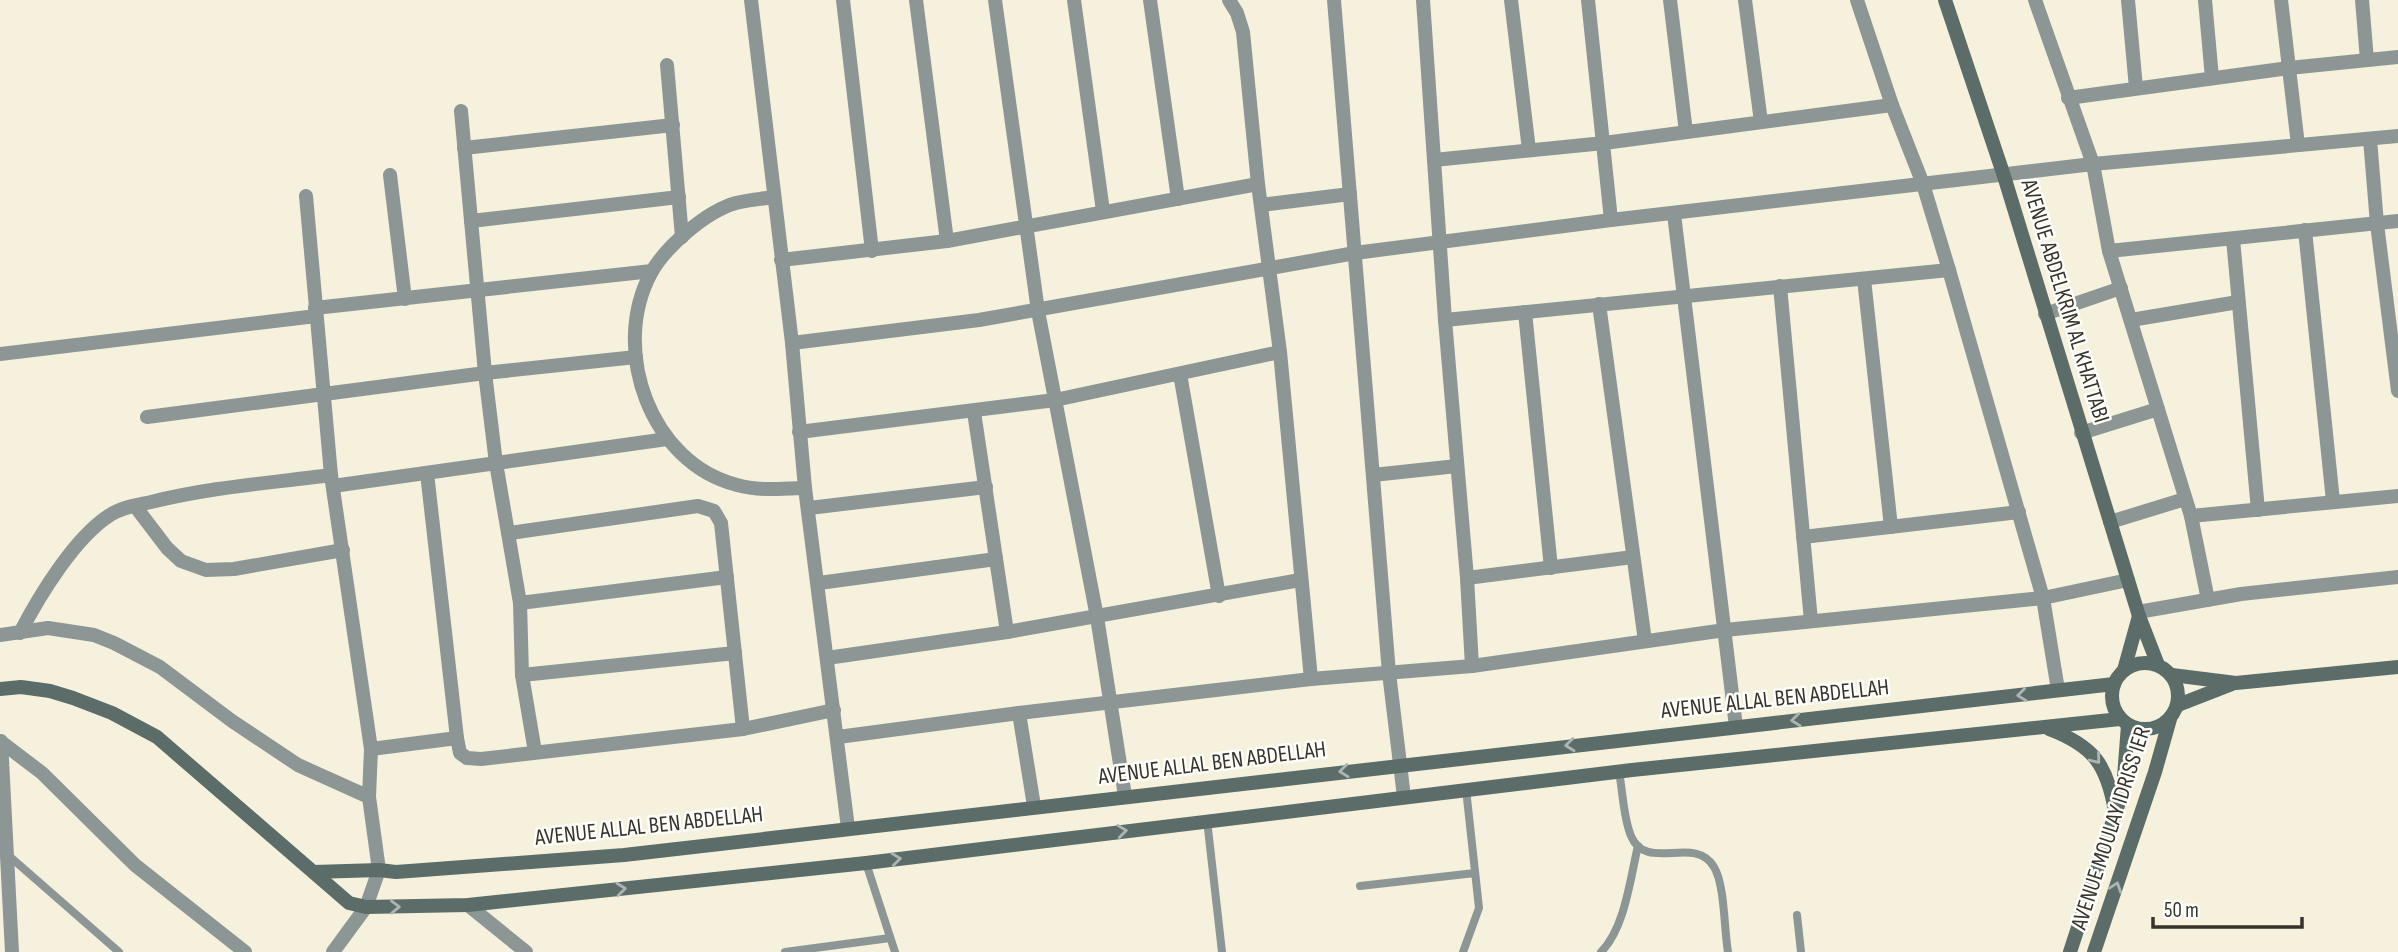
<svg xmlns="http://www.w3.org/2000/svg" width="2398" height="952" viewBox="0 0 2398 952" font-family="'Sofia Sans Condensed',sans-serif">
  <rect width="100%" height="100%" fill="#f5f1dc"/>
  <g fill="none" stroke-linecap="round" stroke-linejoin="round">
    <g stroke="#8c9694" stroke-width="8">
      <path d="M1619,772c4,20 4,45 12,64 15,37 64,-2 83,31 11,18 10,63 14,85"/>
      <path d="M1207,820l15,132"/>
      <path d="M8,855l111,97"/>
      <path d="M866,863l29,89"/>
      <path d="M1360,886l115,-13"/>
      <path d="M1797,915l4,37"/>
      <path d="M785,952l105,-14"/>
      <path d="M1463,952l16,-44 -13,-119"/>
      <path d="M1601,952c24,-24 29,-73 37,-106"/>
    </g>
    <g stroke="#8c9694" stroke-width="14">
      <path d="M751,0l41,343 13,145 43,340"/>
      <path d="M843,0l29,251"/>
      <path d="M916,0l31,241"/>
      <path d="M995,0l43,311 59,306 28,179"/>
      <path d="M1074,0l29,211"/>
      <path d="M1150,0l28,199"/>
      <path d="M1229,0l8,13 6,19 15,152 22,168 31,327"/>
      <path d="M1334,0l55,673 15,124"/>
      <path d="M1423,0l22,320 22,258 5,88"/>
      <path d="M1511,0l18,150"/>
      <path d="M1588,0l23,220"/>
      <path d="M1670,0l16,132"/>
      <path d="M1745,0l16,122"/>
      <path d="M1857,0l35,105 31,79 26,86 94,328 15,92"/>
      <path d="M2035,0l58,164 16,87 82,265 17,84"/>
      <path d="M2128,0l8,88"/>
      <path d="M2205,0l7,78"/>
      <path d="M2281,0l17,145"/>
      <path d="M2362,0l5,60"/>
      <path d="M667,65l15,172"/>
      <path d="M2068,98l221,-30 109,-11"/>
      <path d="M461,111l24,262 11,90 24,140 2,72 13,77"/>
      <path d="M2370,139l7,85 21,167"/>
      <path d="M464,148l209,-23"/>
      <path d="M1434,160l170,-17 288,-38"/>
      <path d="M390,175l15,124"/>
      <path d="M306,196l25,279 40,274 -2,48 10,73 -13,37 -33,45"/>
      <path d="M773,197c-12,2 -25,3 -37,6 -29,8 -70,43 -85,70 -41,76 -1,190 86,212 22,6 45,4 68,3"/>
      <path d="M1261,205l89,-11"/>
      <path d="M1674,214l62,513"/>
      <path d="M471,221l208,-24"/>
      <path d="M2305,230l28,271"/>
      <path d="M2233,239l25,271"/>
      <path d="M2109,251l289,-30"/>
      <path d="M781,260l166,-19 311,-57"/>
      <path d="M1864,279l27,248"/>
      <path d="M1780,286l31,335"/>
      <path d="M1599,304l46,337"/>
      <path d="M315,308l337,-37"/>
      <path d="M1525,312l26,256"/>
      <path d="M2045,314l76,-26"/>
      <path d="M1445,320l504,-50"/>
      <path d="M2131,320l107,-18"/>
      <path d="M792,343l187,-23 376,-67 256,-33 482,-56 305,-28"/>
      <path d="M0,354l316,-38"/>
      <path d="M1180,374l39,222"/>
      <path d="M974,412l33,220"/>
      <path d="M147,417l338,-44 151,-16"/>
      <path d="M799,432l256,-32 225,-48"/>
      <path d="M2081,433l77,-24"/>
      <path d="M427,473l30,265 3,15 7,5 14,1 262,-30 91,-19"/>
      <path d="M1373,475l84,-9"/>
      <path d="M333,486l334,-47"/>
      <path d="M135,506l32,42 14,13 25,9 28,-1 109,-19"/>
      <path d="M809,508l177,-21"/>
      <path d="M2191,516l207,-20"/>
      <path d="M2110,522l75,-23"/>
      <path d="M510,533l188,-27 16,5 7,12 22,206"/>
      <path d="M1803,537l216,-25"/>
      <path d="M1467,578l166,-21"/>
      <path d="M819,583l177,-24"/>
      <path d="M520,603l207,-26"/>
      <path d="M2138,612l103,-18 157,-17"/>
      <path d="M20,633c19,-37 55,-96 90,-118 12,-8 28,-10 41,-13 59,-15 120,-19 180,-27"/>
      <path d="M0,635l48,-7 46,7 20,8 46,24 72,54 66,44 71,32"/>
      <path d="M827,658l180,-26 293,-52"/>
      <path d="M522,675l213,-22"/>
      <path d="M1019,713l15,93"/>
      <path d="M838,737l181,-24 292,-34 161,-13 253,-36 318,-32 85,-18"/>
      <path d="M0,741l42,32 93,92 110,87"/>
      <path d="M1,741l11,211"/>
      <path d="M371,749l86,-11"/>
      <path d="M468,905l58,47"/>
    </g>
    <g stroke="#5c6c69" stroke-width="14">
      <path d="M1945,0l59,176 135,440 19,49"/>
      <circle cx="2145" cy="696" r="33"/>
      <path d="M2124,670l15,-54"/>
      <path d="M2172,675l64,8 162,-16"/>
      <path d="M0,689l21,-2 29,4 23,7 39,15 45,24 192,166 17,4 102,-2 398,-42 766,-93 488,-51"/>
      <path d="M2178,705l54,-21"/>
      <path d="M2049,729c45,17 58,36 66,82"/>
      <path d="M314,872l65,-2 17,2 228,-17 1490,-171"/>
      <path d="M2070,952l53,-162 5,-65"/>
      <path d="M2094,952l61,-180 15,-53"/>
    </g>
  </g>
  <defs><path id="oneway-chevron" d="M-2-3.5L2.5 0L-2 3.5" fill="none" stroke-width="1.6" stroke-linecap="round" stroke-linejoin="round" transform="scale(1.75)"/></defs>
  <g stroke="#adb5b2">
    <use href="#oneway-chevron" transform="translate(2022 695) rotate(173)"/>
    <use href="#oneway-chevron" transform="translate(1796 720) rotate(174)"/>
    <use href="#oneway-chevron" transform="translate(1570 745) rotate(174)"/>
    <use href="#oneway-chevron" transform="translate(2096 759) rotate(51)"/>
    <use href="#oneway-chevron" transform="translate(1344 771) rotate(174)"/>
    <use href="#oneway-chevron" transform="translate(1122 831) rotate(-7)"/>
    <use href="#oneway-chevron" transform="translate(896 859) rotate(-7)"/>
    <use href="#oneway-chevron" transform="translate(2116 887) rotate(-71)"/>
    <use href="#oneway-chevron" transform="translate(621 889) rotate(-6)"/>
    <use href="#oneway-chevron" transform="translate(395 907) rotate(-1)"/>
  </g>
  <g text-anchor="middle" dominant-baseline="central" stroke-width="5" stroke-linejoin="round" paint-order="stroke">
    <g font-size="23" fill="#35332b" stroke="#fefefa">
      <text transform="translate(2065 301) rotate(73)">AVENUE ABDELKRIM AL KHATTABI</text>
      <text transform="translate(1775 699) rotate(-6)">AVENUE ALLAL BEN ABDELLAH</text>
      <text transform="translate(1212 763) rotate(-7)">AVENUE ALLAL BEN ABDELLAH</text>
      <text transform="translate(649 826) rotate(-6)">AVENUE ALLAL BEN ABDELLAH</text>
      <text transform="translate(2111 828) rotate(-72)">AVENUE MOULAY IDRISS IER</text>
    </g>
  </g>
  <path d="M2153 917v10h149v-10" fill="none" stroke="#35332b" stroke-width="3.5"/>
  <text x="2164" y="917" font-size="21" fill="#35332b" stroke="#fefefa" stroke-width="5" paint-order="stroke">50 m</text>
</svg>
